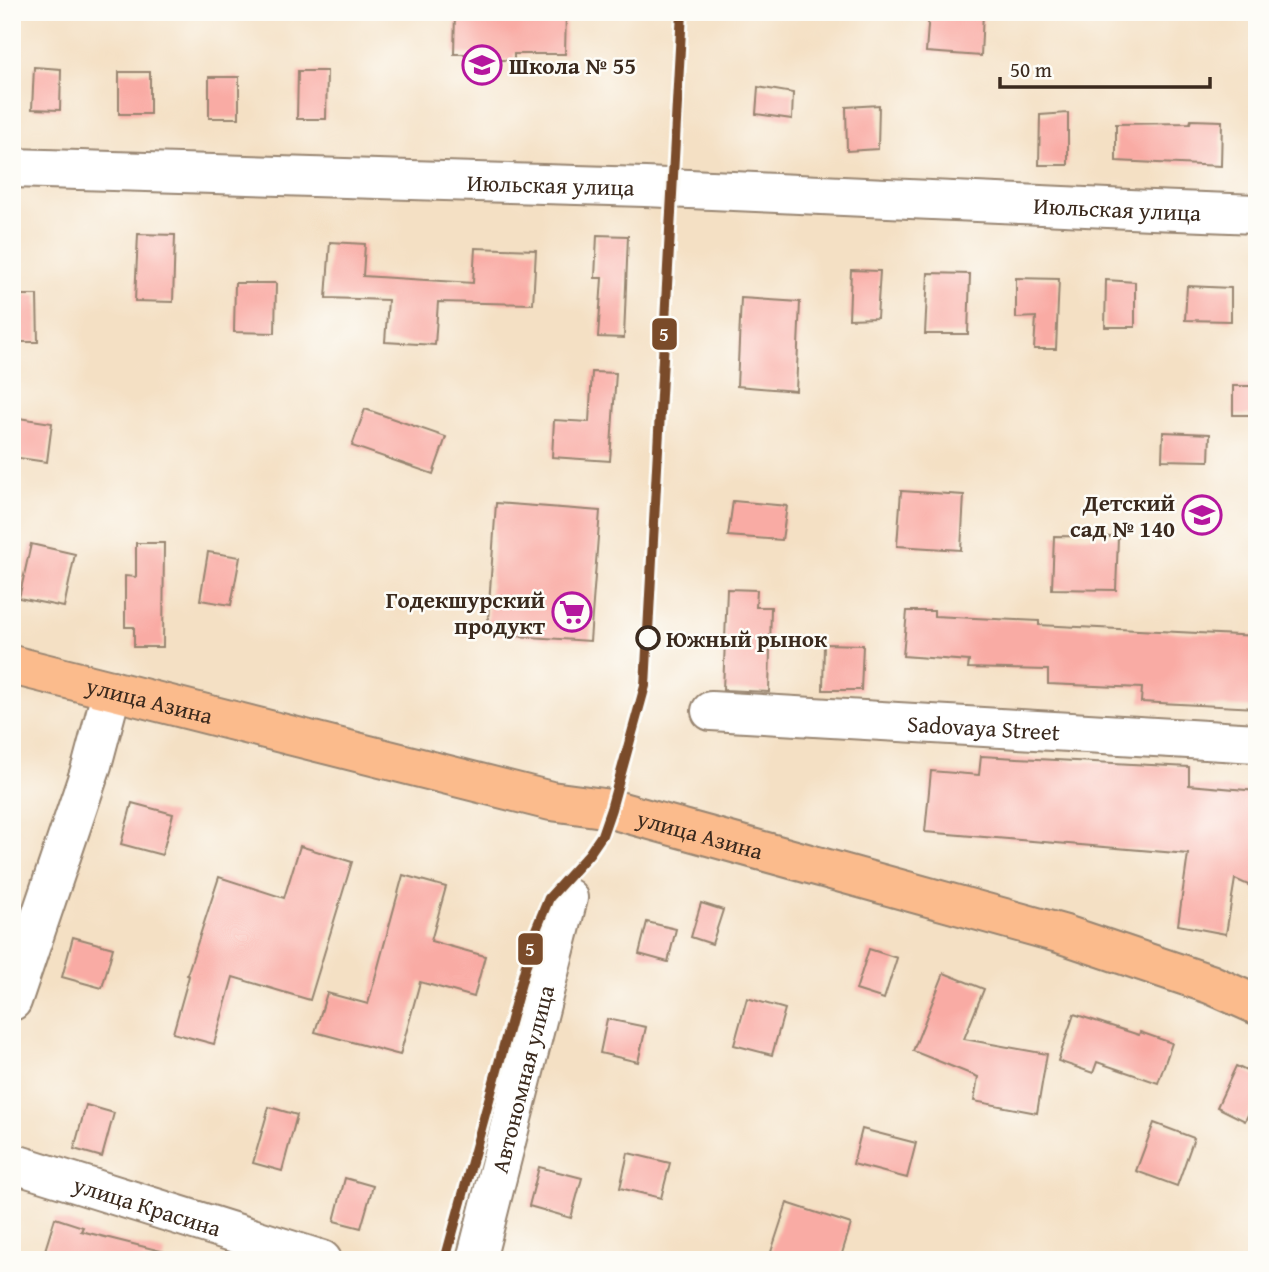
<svg xmlns="http://www.w3.org/2000/svg" width="1269" height="1272" viewBox="0 0 1269 1272" font-family="'Gentium Book Plus',serif">
  <rect width="100%" height="100%" fill="#fdfcf7"/>
  <filter id="ink" filterUnits="userSpaceOnUse"><feTurbulence type="fractalNoise" baseFrequency=".0143" numOctaves="2"/><feDisplacementMap in="SourceGraphic" scale="14" xChannelSelector="R" yChannelSelector="G"/><feConvolveMatrix kernelMatrix="1 2 1 2 8 2 1 2 1" color-interpolation-filters="sRGB"/></filter>
  <filter id="wash" filterUnits="userSpaceOnUse"><feTurbulence type="fractalNoise" baseFrequency=".00686" numOctaves="4" result="noise"/><feDisplacementMap in="SourceGraphic" scale="28" xChannelSelector="R" yChannelSelector="G"/><feGaussianBlur stdDeviation="1.57" result="paint"/><feColorMatrix in="noise" values="0 0 0 0 0 0 0 0 0 0 0 0 0 0 0 0 0 1.4 0 .05"/><feComposite in="paint" operator="in"/></filter>
  <g filter="url(#wash)">
    <rect width="100%" height="100%" fill="#f4e0c4"/>
    <g id="blocks">
      <g fill="#f9aba4">
        <path d="M455,12h111l-1,42h-51v6h-25v-6h-35z"/>
        <path d="M929,12h54l-2,44 -55,-4z"/>
        <path d="M34,67l27,2 -1,41 -28,-1z"/>
        <path d="M298,71h29l-1,48h-29z"/>
        <rect x="119" y="72" width="31" height="42"/>
        <rect x="209" y="77" width="30" height="41"/>
        <path d="M758,87l35,6 -1,26 -36,-5z"/>
        <path d="M879,105l-1,44 -31,2 -1,-44z"/>
        <path d="M1068,113v52h-29l1,-50z"/>
        <path d="M1191,120l31,1 -1,45 -105,-5v-37l74,-1z"/>
        <path d="M138,234l37,1 -2,67 -38,-1z"/>
        <path d="M597,235l31,1 -4,102 -26,-1 4,-59h-7z"/>
        <path d="M330,242l35,2 -2,32 110,7 2,-35 61,2 -3,54 -95,-2 -3,43 -50,-3 3,-42 -62,-2z"/>
        <path d="M851,270l29,1 -3,47 -28,1z"/>
        <path d="M928,273l42,1 -2,60h-43z"/>
        <path d="M1016,278l43,1 -3,70h-22l2,-32 -20,1z"/>
        <path d="M1106,280l29,2v45h-30z"/>
        <path d="M235,283h41l-1,50 -41,-1z"/>
        <path d="M1187,286l44,2v33l-46,-1z"/>
        <path d="M12,295h25l1,47h-26z"/>
        <path d="M741,298l59,4 -4,89 -59,-5z"/>
        <path d="M592,372l24,1 -6,88 -58,-4 2,-37 35,2z"/>
        <rect x="1233" y="386" width="24" height="29"/>
        <path d="M365,409l81,28 -13,37 -81,-28z"/>
        <path d="M12,417l40,6 -5,39 -35,-5z"/>
        <path d="M1163,432l47,2 -1,27 -47,-1z"/>
        <path d="M901,491l63,4 -3,55 -64,-4z"/>
        <path d="M733,501l54,5 -5,34 -54,-4z"/>
        <path d="M496,503l104,8 -10,130 -103,-7z"/>
        <path d="M1054,536l64,1 -2,53 -64,-1z"/>
        <path d="M136,543h28l-1,104h-29v-20h-9v-51l11,1z"/>
        <path d="M31,544l44,10 -11,53 -45,-9z"/>
        <path d="M208,552l32,5 -9,48 -31,-5z"/>
        <path d="M727,589l30,1 -1,17h15l-2,85 -46,-2z"/>
        <path d="M907,611h27v5l105,5v4l218,11v72l-116,-6 1,-14 -94,-4v-14l-80,-2 1,-7 -66,-5z"/>
        <path d="M824,644l39,1 -2,45h-38z"/>
        <path d="M981,756l208,11v18l68,6v98l-22,-10 -9,55 -48,-9 10,-71 -263,-22 6,-61 48,4z"/>
        <path d="M132,803l41,11 -11,41 -41,-11z"/>
        <path d="M300,846l52,16 -42,138 -77,-23 -19,67 -41,-11 16,-57 -2,-1 32,-98 65,21z"/>
        <path d="M403,875l43,12 -15,54 54,15 -11,41 -54,-15 -20,73 -85,-23 12,-39 41,11z"/>
        <path d="M701,903l22,7 -11,34 -21,-7z"/>
        <path d="M647,922l29,7 -8,33 -29,-8z"/>
        <path d="M73,937l40,11 -11,40 -40,-11z"/>
        <path d="M869,949l28,9 -13,41 -28,-9z"/>
        <path d="M944,973l40,16 -20,50 83,15 -10,59 -63,-12 4,-24 -65,-26z"/>
        <path d="M747,998l38,11 -13,46 -38,-10z"/>
        <path d="M1074,1014l65,21 1,-3 32,11 -14,40 -61,-21 -4,11 -35,-12z"/>
        <path d="M607,1019l39,8 -8,35 -38,-9z"/>
        <path d="M1236,1066l21,10v21l-12,24 -28,-14z"/>
        <path d="M86,1105l28,8 -12,44 -28,-8z"/>
        <path d="M269,1107l28,8 -15,56 -29,-8z"/>
        <path d="M1154,1123l40,15 -17,48 -41,-15z"/>
        <path d="M862,1129l54,14 -9,35 -54,-14z"/>
        <path d="M628,1153l42,10 -9,35 -41,-10z"/>
        <path d="M539,1167l43,11 -11,40 -42,-12z"/>
        <path d="M345,1178l28,8 -12,42 -27,-7z"/>
        <path d="M787,1203l64,21 -11,36h-44l-25,-8z"/>
        <path d="M55,1218l28,9 -2,4 84,21 -1,8h-122z"/>
      </g>
    </g>
  </g>
  <g filter="url(#ink)">
    <use href="#blocks" fill-opacity="0" stroke="#988571" stroke-width="2"/>
    <g fill="none" stroke-linecap="round" stroke-linejoin="round">
      <g stroke="#988571" stroke-width="42">
        <g id="minor">
          <path id="s1" d="M12,168l633,19 507,23 105,4"/>
          <path id="s2" d="M711,711l546,32"/>
          <path d="M12,1001l80,-236 20,-75"/>
          <path id="s3" d="M12,1163l310,97"/>
          <path id="s4" d="M476,1260l92,-362"/>
        </g>
      </g>
      <g stroke="#988571" stroke-width="42">
        <g id="major">
          <path id="s5" d="M12,665l539,136 60,8 451,125 148,50 47,21"/>
        </g>
      </g>
      <use href="#minor" stroke="#fff" stroke-width="38"/>
      <use href="#major" stroke="#fbbb8c" stroke-width="38"/>
      <g stroke="#fdfcf7" stroke-width="16">
        <path id="tram-1" d="M445,1260l90,-328 14,-34 40,-44 13,-19 9,-26 34,-123 37,-674"/>
      </g>
      <use href="#tram-1" stroke="#7a4b2a" stroke-width="10"/>
    </g>
  </g>
  <defs>
    <g id="school-ring" transform="scale(2.0125)"><circle r="9.5" fill="#fdfcf7" stroke="#b5179e" stroke-width="1.5"/><path d="M0-5L7-2L0 1L-7-2ZM-4 1L0 2.5L4 1V4Q0 6-4 4Z" fill="#b5179e"/></g>
    <g id="supermarket-ring" transform="scale(2.0125)"><circle r="9.5" fill="#fdfcf7" stroke="#b5179e" stroke-width="1.5"/><path d="M-6-5.5h2.5l.6 2H6L4.5 2H-2.5L-4.4-4H-6ZM-1.5 3.2a1.3 1.3 0 1 0 .1 0ZM3 3.2a1.3 1.3 0 1 0 .1 0Z" fill="#b5179e"/></g>
  </defs>
  <g fill-rule="evenodd">
    <use href="#school-ring" x="482" y="65"/>
    <use href="#school-ring" x="1202" y="515"/>
    <use href="#supermarket-ring" x="572" y="612"/>
  </g>
  <circle fill="#fdfcf7" stroke="#3b2a1e" stroke-width="3.5" cx="648" cy="638" r="11"/>
  <g text-anchor="middle" dominant-baseline="central" stroke-width="5" stroke-linejoin="round" paint-order="stroke">
    <g font-size="23" font-weight="bold" fill="#3b2a1e" stroke="#fdfcf7" text-anchor="end">
      <text x="509" y="65" text-anchor="start">Школа № 55</text>
      <text x="1175" y="502">Детский<tspan x="1175" dy="26">сад № 140</tspan></text>
      <text x="545" y="599">Годекшурский<tspan x="545" dy="26">продукт</tspan></text>
    </g>
    <g font-size="23" fill="#3b2a1e" stroke="#fdfcf7">
      <text stroke="none"><textPath href="#s1" startOffset="539">Июльская улица</textPath></text>
      <text stroke="none"><textPath href="#s1" startOffset="1106">Июльская улица</textPath></text>
      <text stroke="none"><textPath href="#s5" startOffset="142">улица Азина</textPath></text>
      <text stroke="none"><textPath href="#s2" startOffset="273">Sadovaya Street</textPath></text>
      <text stroke="none"><textPath href="#s5" startOffset="709">улица Азина</textPath></text>
      <text stroke="none"><textPath href="#s4" startOffset="187">Автономная улица</textPath></text>
      <text stroke="none"><textPath href="#s3" startOffset="142">улица Красина</textPath></text>
    </g>
    <g font-size="23" font-weight="bold" fill="#3b2a1e" stroke="#fdfcf7" text-anchor="start">
      <text x="666" y="638">Южный рынок</text>
    </g>
  </g>
  <g stroke="#fdfcf7" stroke-width="2.5">
    <rect x="651" y="317" width="27" height="34" rx="7" fill="#7a4b2a"/>
    <rect x="517" y="932" width="27" height="34" rx="7" fill="#7a4b2a"/>
  </g>
  <g font-size="19" text-anchor="middle" font-weight="bold" fill="#fff">
    <text x="664" y="341">5</text>
    <text x="530" y="956">5</text>
  </g>
  <rect width="1269" height="1272" fill="none" stroke="#fdfcf7" stroke-width="42"/>
  <path d="M1000 77v10h210v-10" fill="none" stroke="#3b2a1e" stroke-width="3.5"/>
  <text x="1010" y="77" font-size="21" fill="#3b2a1e" stroke="#fdfcf7" stroke-width="5" paint-order="stroke">50 m</text>
</svg>
